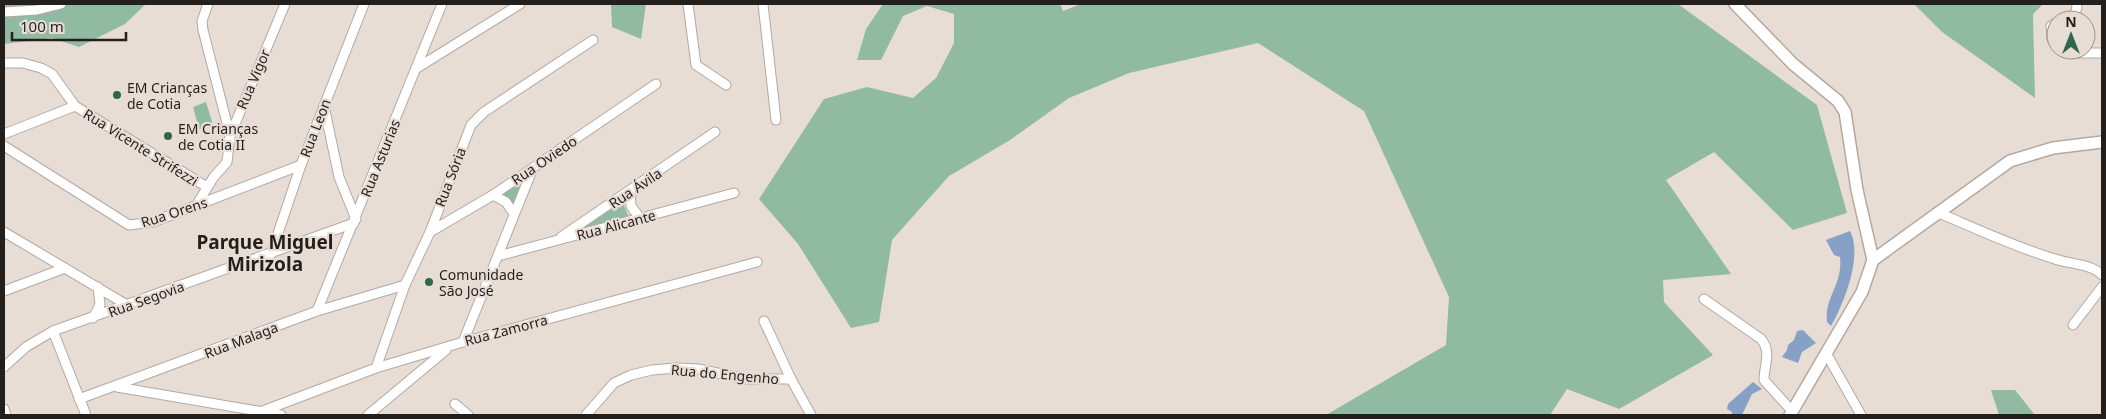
<svg xmlns="http://www.w3.org/2000/svg" width="2106" height="419" viewBox="0 0 2106 419" font-family="'Noto Sans',sans-serif">
  <rect width="100%" height="100%" fill="#e8ddd5"/>
  <g fill="#90bba2">
    <path d="M4,4h142l-21,20 -46,23 -27,-9 -48,6z"/>
    <path d="M611,4h35l-5,35 -29,-12z"/>
    <path d="M883,4h177l3,7 18,-7h597l139,101 30,108 -54,17 -79,-78 -48,28 65,94 -68,6 1,22 49,53 -94,54 -52,-20 -17,26h-224l120,-70 3,-48 -85,-186 -106,-68 -129,30 -60,25 -59,42 -61,36 -57,64 -13,82 -28,6 -53,-84 -39,-45 65,-100 43,-12 46,11 23,-20 18,-35v-29l-27,-8 -24,10 -22,44h-24l9,-31z"/>
    <path d="M1914,4h129l-10,10 2,84 -93,-66z"/>
    <path d="M206,102l7,23 -14,4 -6,-22z"/>
    <path d="M523,177l-9,28 -12,-10z"/>
    <path d="M622,201l7,16 -52,14z"/>
    <path d="M1991,390h24l20,25h-36z"/>
  </g>
  <g fill="#87a0c6">
    <path d="M1850,231c13,24 -6,73 -19,95l-4,-4c-3,-25 16,-37 13,-65l-6,-2 -8,-15z"/>
    <path d="M1803,330l13,13 -14,9 -4,11 -16,-6 5,-7 1,-5 6,-5 3,-9z"/>
    <path d="M1753,382l9,7 -10,5 -10,21h-10v-3l-5,-3 1,-5z"/>
  </g>
  <g fill="none" stroke-linecap="round" stroke-linejoin="round">
    <g stroke="#b4a8a1" stroke-width="11">
      <g id="street">
        <path d="M208,4l-6,17 1,9 27,105"/>
        <path d="M688,4l8,61 30,20"/>
        <path d="M763,4l13,116"/>
        <path d="M4,12l33,-2 24,-6"/>
        <path d="M2062,20c10,-3 15,-5 15,-16"/>
        <path d="M2056,23l-5,3 1,13 4,5"/>
        <path d="M2067,50l8,3h27"/>
        <path d="M4,63h19l18,5 11,6 23,32 132,81"/>
        <path d="M417,68l103,-64"/>
        <path d="M324,106l15,71 17,42"/>
        <path d="M4,134l71,-28"/>
        <path d="M4,146l125,79 24,-3 148,-57"/>
        <path d="M630,192l1,14 9,12"/>
        <path d="M493,195l13,7 8,12"/>
        <path d="M196,206l17,-28 14,-16 3,-26 55,-132"/>
        <path d="M1939,213c38,16 76,34 116,46 14,5 37,5 47,16"/>
        <path d="M4,232l123,73"/>
        <path d="M430,232l63,-37 163,-111"/>
        <path d="M561,237l154,-105"/>
        <path d="M271,254l30,-89 63,-161"/>
        <path d="M498,256l236,-63"/>
        <path d="M4,291l61,-23"/>
        <path d="M1704,299l57,40c11,13 3,26 3,41l28,31"/>
        <path d="M317,311l125,-307"/>
        <path d="M93,318l7,-13 -2,-18"/>
        <path d="M764,321l27,58 20,36"/>
        <path d="M2073,325l29,-38"/>
        <path d="M53,331l33,84"/>
        <path d="M463,342l70,-174"/>
        <path d="M1826,353l35,62"/>
        <path d="M4,367l22,-20 27,-16 301,-108"/>
        <path d="M376,368l29,-83 25,-53 41,-107 13,-13 109,-72"/>
        <path d="M117,387l164,28"/>
        <path d="M79,399l238,-88 88,-26"/>
        <path d="M455,404l13,11"/>
        <path d="M4,409l2,6"/>
        <path d="M260,412l116,-44 87,-26 294,-80"/>
        <path d="M368,415l78,-65"/>
        <path d="M586,415l28,-32 17,-8 21,-5 24,-2 22,1 49,10h44"/>
      </g>
    </g>
    <g stroke="#b4a8a1" stroke-width="14">
      <g id="secondary">
        <path d="M1735,4l58,60 45,37 7,11 12,78 16,70 -11,32 -72,123"/>
        <path d="M1873,260l137,-99 43,-13 49,-6"/>
      </g>
    </g>
    <use href="#street" stroke="#fff" stroke-width="9"/>
    <use href="#secondary" stroke="#fff" stroke-width="11"/>
  </g>
  <g fill="#2e664e" stroke="#e8ddd5" stroke-width="2">
    <circle cx="117" cy="95" r="5"/>
    <circle cx="168" cy="136" r="5"/>
    <circle cx="429" cy="282" r="5"/>
  </g>
  <g text-anchor="middle" dominant-baseline="central" stroke-width="4.5" stroke-linejoin="round" paint-order="stroke">
    <g font-size="14" fill="#231f1c" stroke="#e8ddd5">
      <text transform="translate(253 79) rotate(-67)">Rua Vigor</text>
      <text transform="translate(315 128) rotate(-69)">Rua Leon</text>
      <text transform="translate(141 147) rotate(32)">Rua Vicente Strifezzi</text>
      <text transform="translate(380 158) rotate(-68)">Rua Asturias</text>
      <text transform="translate(544 160) rotate(-34)">Rua Oviedo</text>
      <text transform="translate(450 177) rotate(-69)">Rua Sória</text>
      <text transform="translate(635 188) rotate(-34)">Rua Ávila</text>
      <text transform="translate(174 212) rotate(-18)">Rua Orens</text>
      <text transform="translate(616 225) rotate(-15)">Rua Alicante</text>
      <text transform="translate(146 299) rotate(-20)">Rua Segovia</text>
      <text transform="translate(506 330) rotate(-15)">Rua Zamorra</text>
      <text transform="translate(241 340) rotate(-21)">Rua Malaga</text>
      <text transform="translate(725 374) rotate(5)">Rua do Engenho</text>
    </g>
    <g font-size="14" fill="#231f1c" stroke="#e8ddd5" text-anchor="start">
      <text x="127" y="87">EM Crianças<tspan x="127" dy="16">de Cotia</tspan></text>
      <text x="178" y="128">EM Crianças<tspan x="178" dy="16">de Cotia II</tspan></text>
      <text x="439" y="274">Comunidade<tspan x="439" dy="16">São José</tspan></text>
    </g>
    <g font-size="19" font-weight="bold" fill="#231f1c" stroke="#e8ddd5">
      <text x="265" y="242">Parque Miguel<tspan x="265" dy="22">Mirizola</tspan></text>
    </g>
  </g>
  <rect width="2106" height="419" fill="none" stroke="#231f1c" stroke-width="10"/>
  <g transform="translate(2071 35)"><circle r="24" fill="#e8ddd5" stroke="#99918b"/>
  <path d="M0-4L9 19L0 12L-9 19Z" fill="#2e664e"/>
  <text y="-8" font-size="14" font-weight="bold" text-anchor="middle" fill="#231f1c">N</text>
  </g>
  <path d="M12 32v8h114v-8" fill="none" stroke="#231f1c" stroke-width="2.5"/>
  <text x="20" y="32" font-size="15" fill="#231f1c" stroke="#e8ddd5" stroke-width="4" paint-order="stroke">100 m</text>
</svg>
